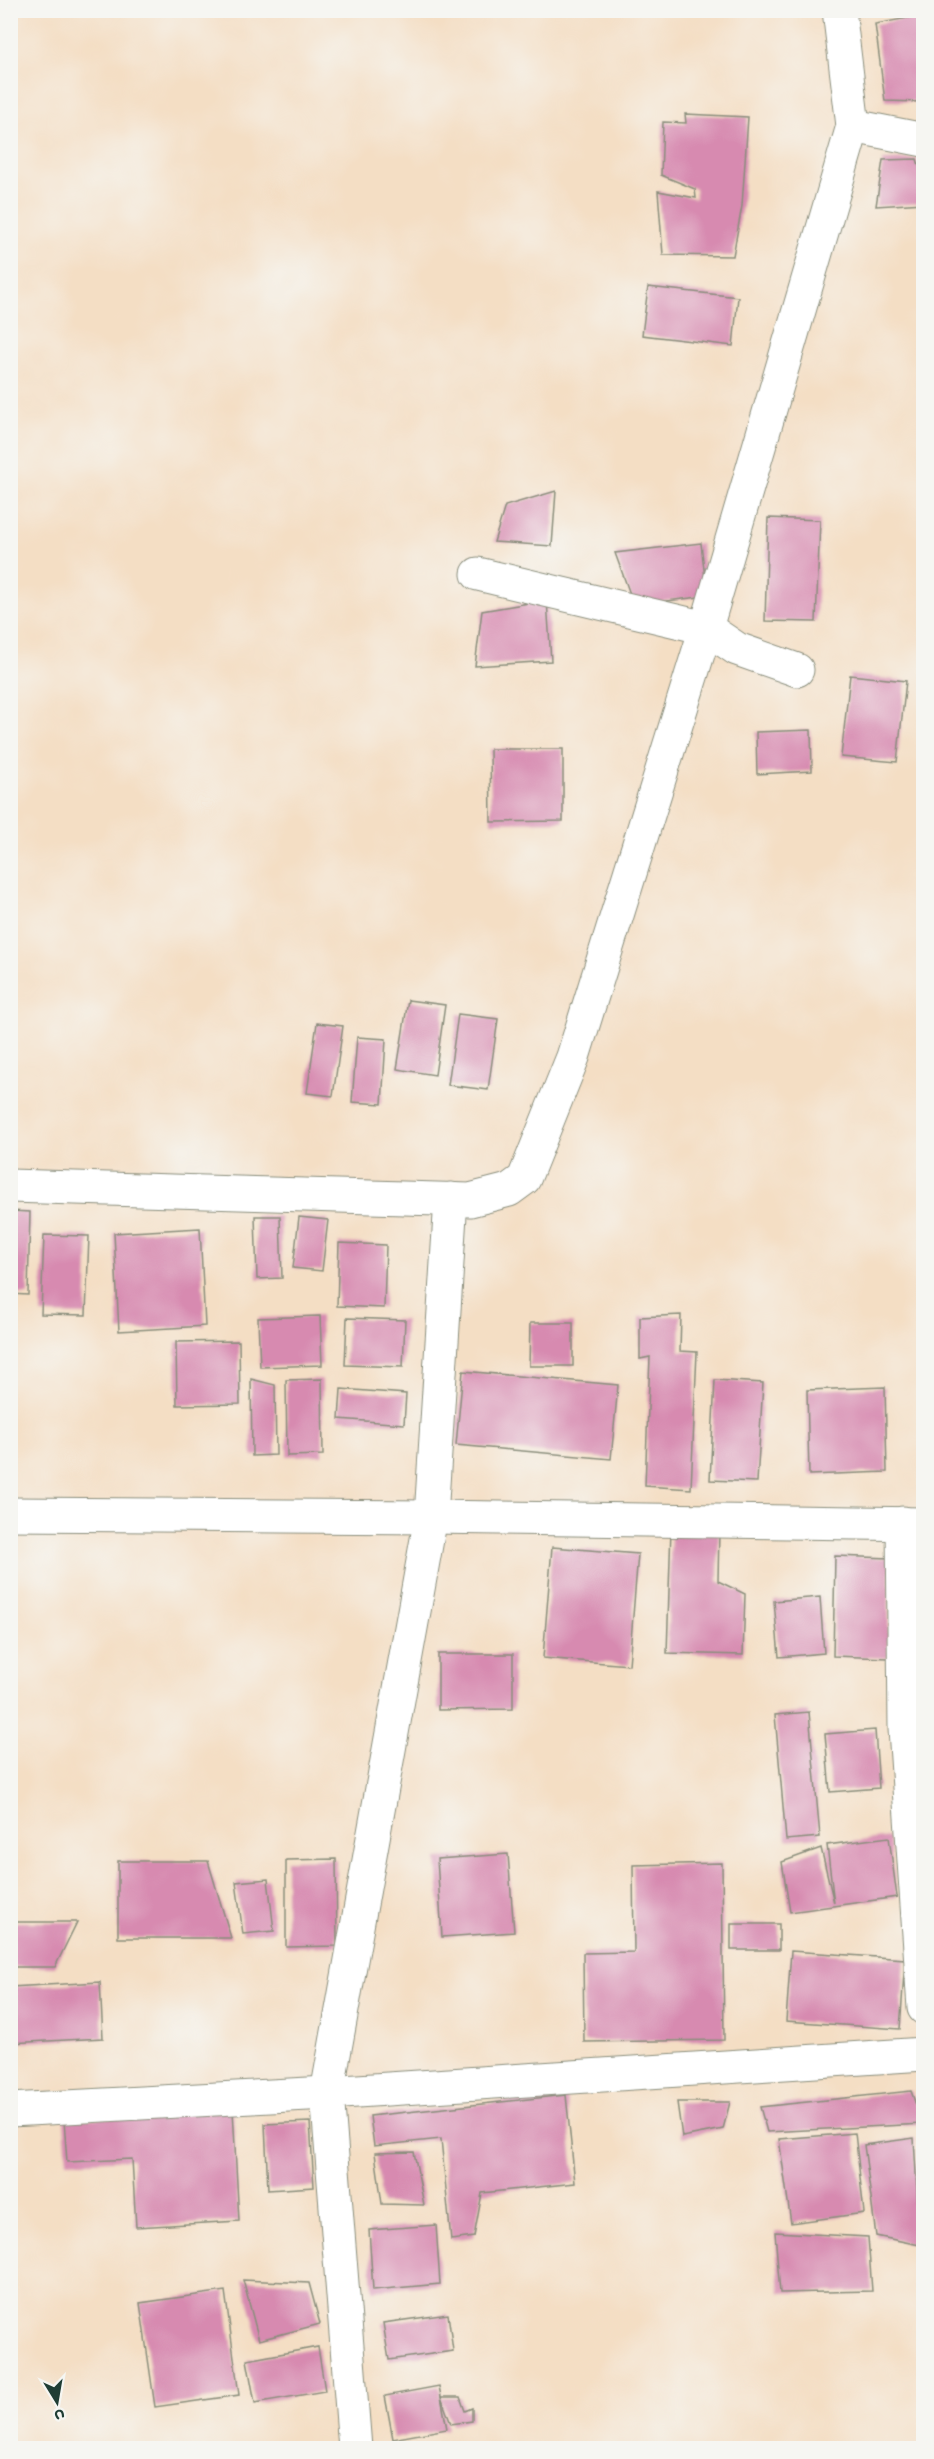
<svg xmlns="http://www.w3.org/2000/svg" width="934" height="2459" viewBox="0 0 934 2459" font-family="'Gochi Hand',sans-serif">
  <rect width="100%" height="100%" fill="#f6f6f2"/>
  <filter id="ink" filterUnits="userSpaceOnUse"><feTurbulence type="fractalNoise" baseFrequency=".0167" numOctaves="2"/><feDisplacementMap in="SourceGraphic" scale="12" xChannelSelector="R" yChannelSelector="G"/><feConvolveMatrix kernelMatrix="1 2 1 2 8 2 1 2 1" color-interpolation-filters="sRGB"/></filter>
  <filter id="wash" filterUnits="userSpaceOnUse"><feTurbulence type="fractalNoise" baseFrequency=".008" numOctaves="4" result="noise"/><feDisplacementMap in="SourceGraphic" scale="24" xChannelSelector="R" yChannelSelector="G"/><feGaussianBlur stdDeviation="1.35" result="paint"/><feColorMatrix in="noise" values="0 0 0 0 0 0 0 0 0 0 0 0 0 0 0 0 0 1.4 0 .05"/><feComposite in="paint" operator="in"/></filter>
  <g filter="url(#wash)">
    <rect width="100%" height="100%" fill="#f4dec4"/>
    <g id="blocks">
      <g fill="#d78ab0">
        <path d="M918,10h6v92l-39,-1 -10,-77 44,-8z"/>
        <path d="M685,114l63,3 -6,89 -9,50 -70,-1 -5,-64 38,7 -1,-9 -34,-14 2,-53 23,1z"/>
        <path d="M917,159l7,23v21l-48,3 7,-46z"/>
        <path d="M648,287l90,10 -5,49 -91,-11z"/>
        <path d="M556,491l-4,55 -58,-4 11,-36z"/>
        <path d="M768,518l52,2 -4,102 -51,-1z"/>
        <path d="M701,543l6,53 -73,9 -19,-52z"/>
        <path d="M547,600l4,61 -76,5 7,-55z"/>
        <path d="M850,675l56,6 -9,81 -56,-5z"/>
        <path d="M811,730l1,41 -55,3 -1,-42z"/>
        <path d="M490,749h73v72l-72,1z"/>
        <path d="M408,1000l37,5 -10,70 -38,-6z"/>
        <path d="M458,1014l40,5 -10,71 -40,-5z"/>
        <path d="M317,1023l26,3 -10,70 -26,-3z"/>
        <path d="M357,1037l29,2 -4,65 -30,-2z"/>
        <path d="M10,1211l20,1 -2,83 -18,-1z"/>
        <path d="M255,1216h25l2,62 -25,1z"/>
        <path d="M299,1217l29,3 -6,51 -29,-3z"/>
        <path d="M200,1228l5,98 -86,5 -5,-98z"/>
        <path d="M44,1235l45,1 -3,79 -45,-1z"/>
        <path d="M339,1243l47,2 -2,63 -47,-2z"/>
        <path d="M681,1315l-1,36 17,1 -6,137 -46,-3 5,-129 -10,2v-42z"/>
        <path d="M320,1316l2,49 -62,2 -2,-49z"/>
        <path d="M347,1318l58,2 -2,47 -58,-2z"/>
        <path d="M530,1323h43v43h-44z"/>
        <path d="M239,1341l1,63 -63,1 -1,-63z"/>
        <path d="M463,1371l155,14 -7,74 -155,-14z"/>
        <path d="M251,1379l24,6 1,70 -24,1z"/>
        <path d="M322,1379l1,76 -36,1 -1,-76z"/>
        <path d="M715,1380l48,3 -6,99 -47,-2z"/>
        <path d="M885,1387l2,85 -78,3 -2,-85z"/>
        <path d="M341,1389l65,5 -2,30 -65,-5z"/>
        <path d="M671,1528l48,2 -1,51 27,13 -2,61 -76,-2z"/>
        <path d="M552,1547l86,7 -9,111 -86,-7z"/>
        <path d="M835,1556l55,2 -2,100 -55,-2z"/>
        <path d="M820,1597l4,56 -45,4 -5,-56z"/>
        <path d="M438,1654h75v55l-75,1z"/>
        <path d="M809,1712l11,125 -34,3 -11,-125z"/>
        <path d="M875,1730l4,58 -49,4 -5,-58z"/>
        <path d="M889,1837l8,60 -107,15 -8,-50 39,-14 13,55 -7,-58z"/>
        <path d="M508,1854l6,78 -72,5 -5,-78z"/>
        <path d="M336,1859l1,87 -51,1v-87z"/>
        <path d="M118,1861h90l23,77h-113z"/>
        <path d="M722,1863l2,177 -140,2 -1,-89 51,-1 -1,-87z"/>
        <path d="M268,1879l6,52 -31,3 -7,-52z"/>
        <path d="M10,1922h67l-22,45h-45z"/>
        <rect x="731" y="1924" width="48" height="26"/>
        <path d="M791,1951l114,8 -5,70 -114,-8z"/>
        <path d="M100,1982l3,56 -93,5v-56z"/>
        <path d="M911,2091l12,33 -156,8 -7,-25z"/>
        <path d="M566,2095l9,88 -93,10 -8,44 -23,3 -10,-101 -67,7 -4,-30z"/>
        <path d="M677,2102h53l-7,27 -41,8z"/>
        <path d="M233,2110l6,111 -103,6 -4,-68 -65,3 -3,-42z"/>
        <path d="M310,2122l4,65 -46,3 -3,-66z"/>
        <path d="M855,2133l9,80 -73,10 -12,-84z"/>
        <path d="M914,2138l6,107 -44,-9 -12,-91z"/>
        <path d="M414,2152l10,53 -42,-1 -7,-51z"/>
        <path d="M436,2225l4,59 -67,6 -4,-60z"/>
        <path d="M775,2232l93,5 4,54 -92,2z"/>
        <path d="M243,2280l66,3 11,41 -61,16z"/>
        <path d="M225,2291l14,104 -84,12 -15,-104z"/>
        <path d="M448,2314l5,37 -64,9 -6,-37z"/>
        <path d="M318,2347l7,44 -70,12 -8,-43z"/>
        <path d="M439,2386l8,43 -54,10 -8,-43z"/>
        <path d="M441,2397h19l5,14 7,-3v13l-21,3z"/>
      </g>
    </g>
  </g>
  <g filter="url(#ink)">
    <use href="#blocks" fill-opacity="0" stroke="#8a8e7c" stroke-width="1.5"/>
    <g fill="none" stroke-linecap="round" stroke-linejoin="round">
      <g stroke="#8a8e7c" stroke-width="35">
        <g id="minor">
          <path d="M853,126l71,14"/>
          <path d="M478,574l228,54 31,21 60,21"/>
          <path d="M10,1186l460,14 39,-10 15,-11 49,-122 133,-429 147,-502 -14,-116"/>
          <path d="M10,1514l421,3 493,7"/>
          <path d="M903,1523l2,206 19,279"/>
          <path d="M10,2110l317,-17 597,-39"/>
          <path d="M355,2448l-28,-355 104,-576 20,-318"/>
        </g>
      </g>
      <use href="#minor" stroke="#fff" stroke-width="33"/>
    </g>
  </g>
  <rect width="934" height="2459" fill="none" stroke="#f6f6f2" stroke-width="36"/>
  <g transform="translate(57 2402) rotate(169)" stroke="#f6f6f2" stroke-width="4.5" paint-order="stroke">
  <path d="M0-4.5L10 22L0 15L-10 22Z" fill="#1f3d34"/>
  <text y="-9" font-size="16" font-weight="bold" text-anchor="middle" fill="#1f3d34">U</text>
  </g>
</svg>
